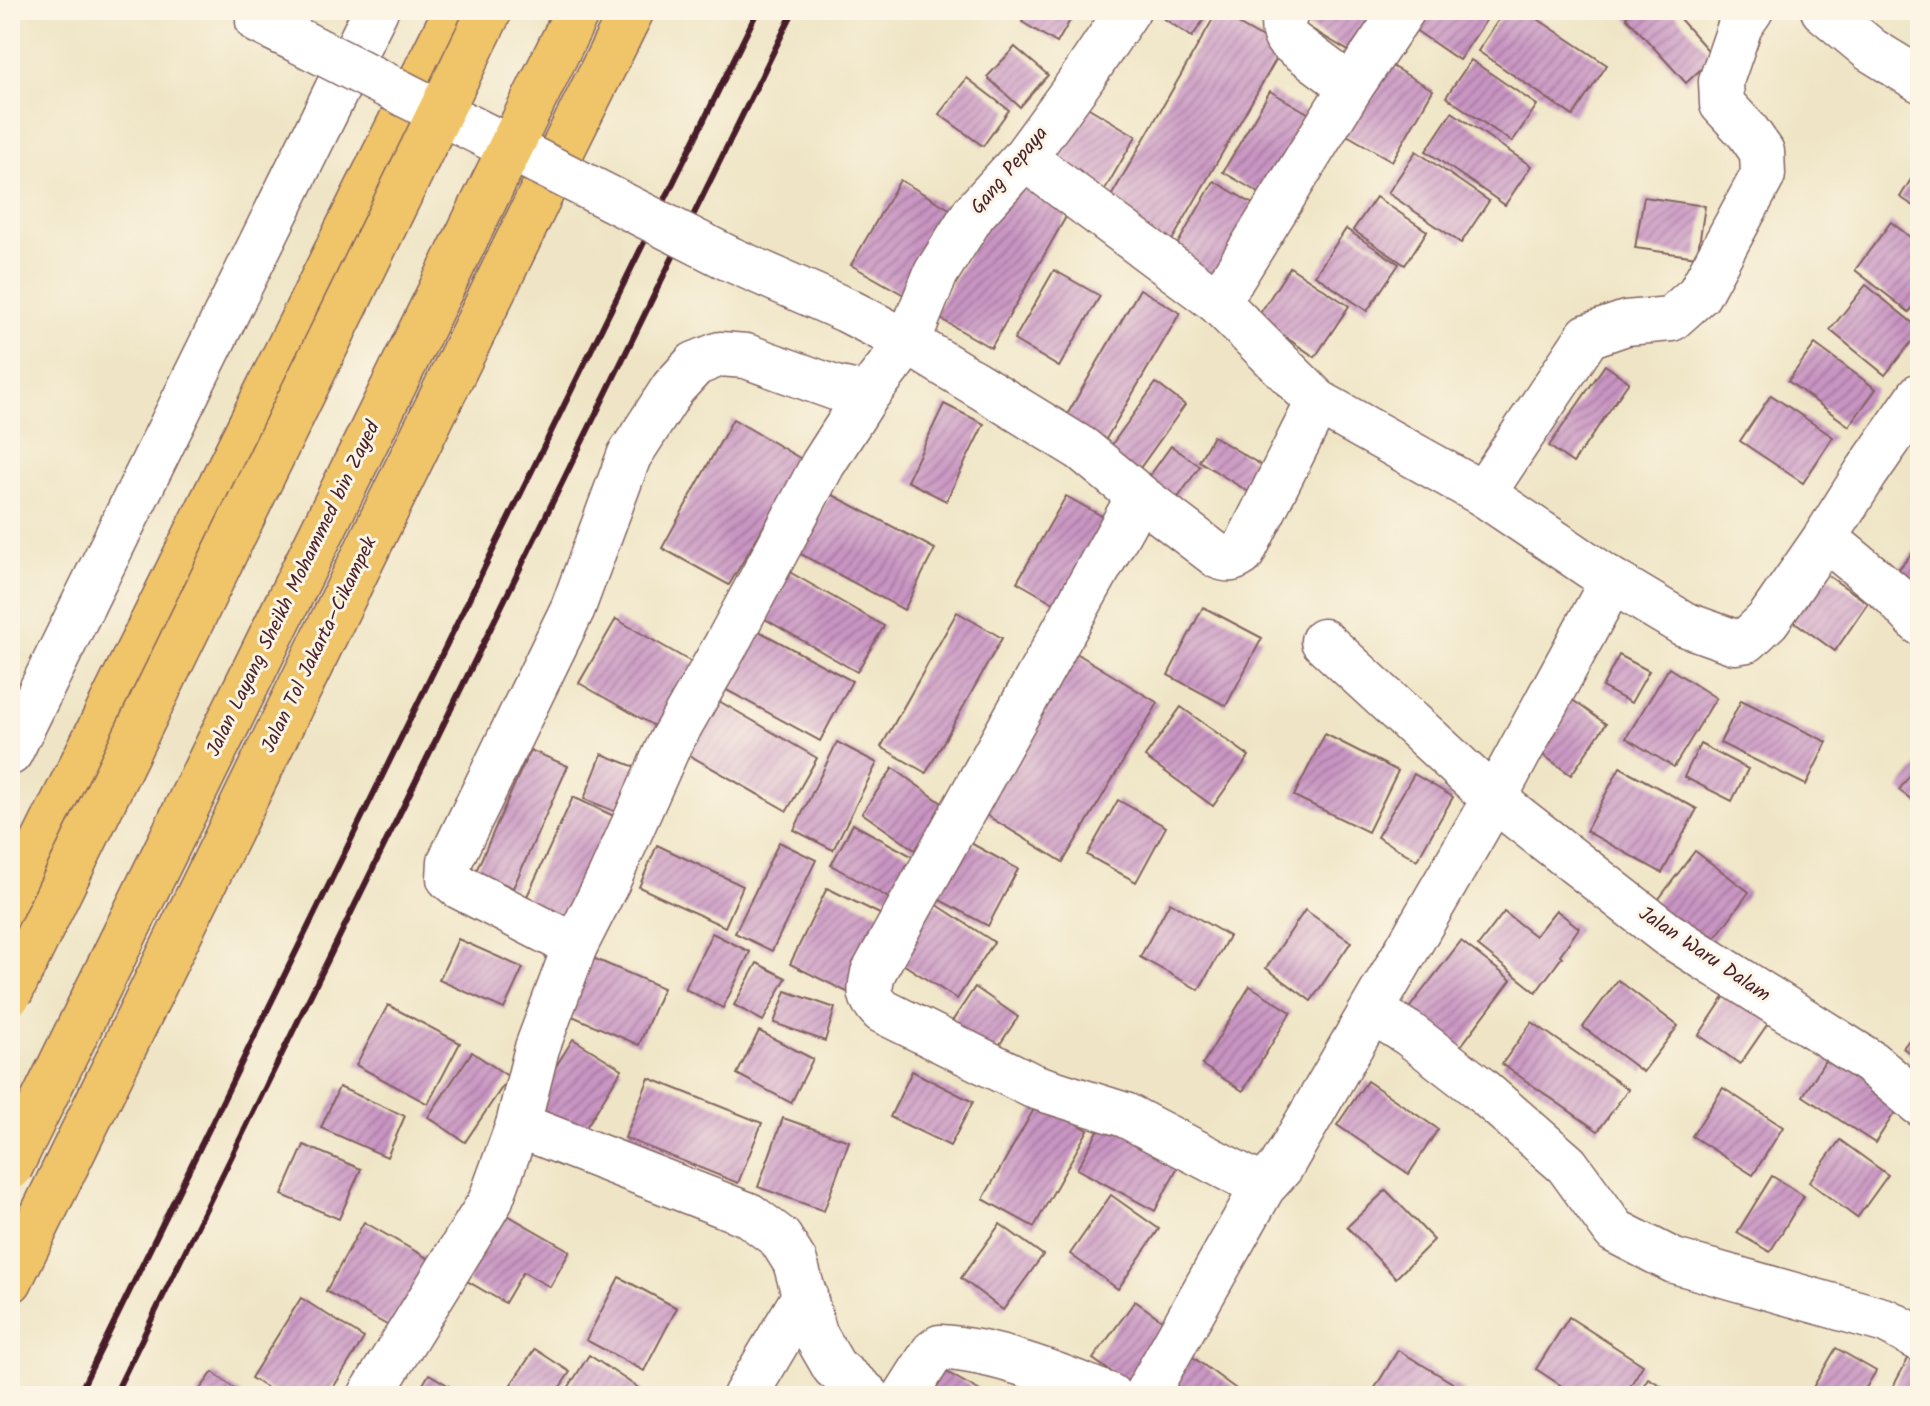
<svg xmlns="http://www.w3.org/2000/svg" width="1930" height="1406" viewBox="0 0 1930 1406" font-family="Kalam,sans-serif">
  <defs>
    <pattern id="building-hatch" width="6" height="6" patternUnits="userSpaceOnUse" patternTransform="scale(2)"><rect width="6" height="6" fill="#c995c3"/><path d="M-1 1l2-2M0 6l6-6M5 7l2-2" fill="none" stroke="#a5799f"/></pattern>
  </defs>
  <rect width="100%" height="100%" fill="#fcf5e5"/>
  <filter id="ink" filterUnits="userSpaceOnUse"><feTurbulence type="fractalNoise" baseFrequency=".0125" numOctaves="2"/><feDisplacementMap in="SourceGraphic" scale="16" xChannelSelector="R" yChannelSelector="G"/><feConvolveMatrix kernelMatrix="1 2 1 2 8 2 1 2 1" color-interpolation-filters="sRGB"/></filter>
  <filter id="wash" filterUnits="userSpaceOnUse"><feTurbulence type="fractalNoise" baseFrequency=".006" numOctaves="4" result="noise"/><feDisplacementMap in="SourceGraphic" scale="32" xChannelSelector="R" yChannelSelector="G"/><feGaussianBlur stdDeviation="1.8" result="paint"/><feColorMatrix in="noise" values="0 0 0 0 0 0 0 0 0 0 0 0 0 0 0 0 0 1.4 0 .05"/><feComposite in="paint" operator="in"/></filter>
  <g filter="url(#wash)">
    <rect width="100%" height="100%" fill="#efe5c6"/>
    <g id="blocks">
      <g fill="url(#building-hatch)">
        <path d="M1029,10h47l-19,33 -35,-21z"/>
        <path d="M1151,10h59l-18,27z"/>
        <path d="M1307,10h70l-25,43 -52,-31z"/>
        <path d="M1413,10h80l-34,50 -54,-37z"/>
        <path d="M1505,10h19l83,55 -34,51 -95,-65z"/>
        <path d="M1633,10h39l42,47 -28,26 -60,-66z"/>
        <path d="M1217,12l65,37 -112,195 -65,-37z"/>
        <path d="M1015,47l33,28 -28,32 -33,-30z"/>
        <path d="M1381,60l52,30 -41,71 -52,-30z"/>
        <path d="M1471,60l66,45 -25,37 -66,-45z"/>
        <path d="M967,78l42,32 -26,36 -44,-32z"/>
        <path d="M1270,91l48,28 -47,81 -48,-28z"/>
        <path d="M1072,98l64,38 -32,55 -64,-38z"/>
        <path d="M1452,112l79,54 -26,39 -79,-54z"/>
        <path d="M1416,151l73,50 -28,42 -73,-50z"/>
        <path d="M1920,165v45l-20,-13z"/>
        <path d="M1014,175l57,33 -80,140 -57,-33z"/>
        <path d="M900,180l53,31 -49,84 -53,-30z"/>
        <path d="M1214,181l49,29 -43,75 -50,-28z"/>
        <path d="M1376,197l51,34 -22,34 -52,-35z"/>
        <path d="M1644,197l61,9 -8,51 -62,-9z"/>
        <path d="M1891,222l29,23v54l-11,13 -54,-42z"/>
        <path d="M1346,229l53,35 -32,47 -52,-36z"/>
        <path d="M1290,267l59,39 -34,51 -58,-39z"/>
        <path d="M1054,270l46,26 -41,71 -45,-27z"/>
        <path d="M1866,285l54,44v2l-35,44 -55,-45z"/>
        <path d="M1140,289l40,24 -84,143 -39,-24z"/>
        <path d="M1815,344l61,45 -27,37 -61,-45z"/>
        <path d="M1605,365l24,17 -56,81 -24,-17z"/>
        <path d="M1156,383l29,22 -50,70 -30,-21z"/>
        <path d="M1771,395l62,42 -30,46 -63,-42z"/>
        <path d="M944,404l40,20 -38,77 -39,-20z"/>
        <path d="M733,419l70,41 -74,125 -67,-37z"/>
        <path d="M1213,436l58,35 -16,25 -56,-35z"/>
        <path d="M1171,446l29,20 -30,43 -29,-21z"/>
        <path d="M831,494l104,55 -31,61 -105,-57z"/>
        <path d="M1066,496l41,23 -48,87 -42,-24z"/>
        <path d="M1920,544v49l-24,-21z"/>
        <path d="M779,566l105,60 -27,46 -104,-60z"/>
        <path d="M1824,573l44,30 -33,48 -43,-31z"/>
        <path d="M1203,607l59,31 -36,68 -58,-31z"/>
        <path d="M957,612l45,26 -76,135 -45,-26z"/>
        <path d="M616,619l84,48 -37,64 -84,-48z"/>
        <path d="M755,629l97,52 -32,60 -97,-53z"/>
        <path d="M1068,648l90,55 -95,159 -90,-55z"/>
        <path d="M1619,655l30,16 -18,32 -29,-16z"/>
        <path d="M1669,668l47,30 -42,69 -48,-29z"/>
        <path d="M1560,691l46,33 -35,51 -46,-33z"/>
        <path d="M712,697l105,61 -30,53 -105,-60z"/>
        <path d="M1741,700l86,42 -21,43 -86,-42z"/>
        <path d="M1181,707l68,49 -36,50 -68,-49z"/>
        <path d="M1325,734l73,37 -30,61 -74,-36z"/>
        <path d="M837,742l40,21 -44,87 -39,-20z"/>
        <path d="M1700,744l48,25 -16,32 -48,-24z"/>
        <path d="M530,750l38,16 -55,122 -37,-17z"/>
        <path d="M602,754l41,16 -19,45 -40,-16z"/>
        <path d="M1920,762v44l-21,-16z"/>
        <path d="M1620,767l77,42 -35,64 -76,-42z"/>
        <path d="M893,768l53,38 -31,44 -53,-37z"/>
        <path d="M1414,774l39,23 -36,63 -40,-23z"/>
        <path d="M573,797l43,20 -50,110 -44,-20z"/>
        <path d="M1118,800l48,27 -30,55 -49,-27z"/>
        <path d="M853,824l64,35 -23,42 -63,-36z"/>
        <path d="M956,835l62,34 -30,57 -63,-34z"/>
        <path d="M779,842l37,18 -44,91 -37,-18z"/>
        <path d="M657,845l86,41 -18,41 -86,-40z"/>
        <path d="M1695,851l54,41 -45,61 -55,-41z"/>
        <path d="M827,888l65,32 -37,76 -65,-32z"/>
        <path d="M925,897l69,45 -37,57 -68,-44z"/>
        <path d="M1170,902l59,34 -30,54 -59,-33z"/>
        <path d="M1305,910l46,32 -40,59 -45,-33z"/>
        <path d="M1556,910l23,18 -19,27 2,2 -26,35 -58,-46 26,-34 31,24z"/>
        <path d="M712,933l38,19 -27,56 -38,-19z"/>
        <path d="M458,939l65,29 -19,41 -65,-29z"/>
        <path d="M1461,941l50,39 -57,75 -51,-39z"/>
        <path d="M579,952l84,36 -24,57 -83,-36z"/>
        <path d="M757,963l29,15 -23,43 -29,-16z"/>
        <path d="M1618,980l60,46 -35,46 -60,-45z"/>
        <path d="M1250,986l41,26 -48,79 -41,-26z"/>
        <path d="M975,987l43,30 -30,45 -43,-30z"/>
        <path d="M1729,990l42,29 -31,45 -41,-29z"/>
        <path d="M786,991l49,17 -10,33 -51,-18z"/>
        <path d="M388,1005l72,38 -32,61 -72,-39z"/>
        <path d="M1532,1022l96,67 -30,42 -96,-67z"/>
        <path d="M1920,1025v35l-17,-12z"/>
        <path d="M759,1031l54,28 -22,44 -54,-29z"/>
        <path d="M573,1039l49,30 -43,70 -49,-31z"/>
        <path d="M1831,1051l73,47 -29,45 -72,-47z"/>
        <path d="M472,1052l37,25 -44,65 -37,-25z"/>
        <path d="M912,1071l61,31 -23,44 -60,-29z"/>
        <path d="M649,1078l113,45 -24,60 -113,-45z"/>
        <path d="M1367,1081l71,48 -29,45 -72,-49z"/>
        <path d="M339,1087l66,29 -18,41 -66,-29z"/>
        <path d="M1723,1088l60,39 -30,48 -61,-39z"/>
        <path d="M1038,1102l50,28 -54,97 -51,-28z"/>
        <path d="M1106,1116l77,41 -28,54 -78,-42z"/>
        <path d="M783,1118l66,23 -25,70 -66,-24z"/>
        <path d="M1840,1140l48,35 -31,43 -48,-36z"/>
        <path d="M304,1145l57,24 -22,50 -57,-24z"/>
        <path d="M1772,1176l32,20 -34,56 -33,-19z"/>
        <path d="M1386,1190l48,50 -38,38 -49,-51z"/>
        <path d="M1111,1195l48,34 -41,60 -48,-35z"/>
        <path d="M499,1210l71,41 -20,36 -27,-15 -18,31 -43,-25z"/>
        <path d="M364,1222l70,40 -38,68 -70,-39z"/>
        <path d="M1000,1224l43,31 -40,55 -42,-32z"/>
        <path d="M619,1277l58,31 -33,63 -58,-31z"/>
        <path d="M301,1298l63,40 -36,58h-48l-29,-18z"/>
        <path d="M1135,1301l34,24 -42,58 -34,-24z"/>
        <path d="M1569,1317l74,48 -19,31h-47l-41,-27z"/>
        <path d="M1179,1347l64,47 -1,2h-75z"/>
        <path d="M1836,1348l40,23 -15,25h-53z"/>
        <path d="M535,1349l35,23 -16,24h-51z"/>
        <path d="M1398,1350l66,40 -3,6h-91z"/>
        <path d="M589,1355l57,38 -2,3h-81z"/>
        <path d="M1910,1355l10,5v36h-32z"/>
        <path d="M930,1363l54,30 -2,3h-70z"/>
        <path d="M213,1372l31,24h-49z"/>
        <path d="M429,1374l37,22h-50z"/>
        <path d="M1648,1378l31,18h-42z"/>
      </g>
    </g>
  </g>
  <g filter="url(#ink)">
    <use href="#blocks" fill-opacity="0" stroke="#846461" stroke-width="2"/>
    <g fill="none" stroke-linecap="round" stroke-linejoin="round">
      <g stroke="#846461" stroke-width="47">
        <g id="minor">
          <path d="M264,10l-6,11 39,19"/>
          <path d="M1287,10c-4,11 -6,18 0,29l64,48"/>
          <path d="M1823,10l48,40 49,30"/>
          <path d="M1024,158l194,144 100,100 165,92 129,87 72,43 51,18 12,-2 21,-20 57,-82 41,-65 54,-78"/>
          <path d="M730,259l116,51 62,32 174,107 57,47 80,61c10,4 14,3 23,-3l76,-152"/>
          <path d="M1218,302l133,-215 52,-77"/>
          <path d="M1483,494l105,-158 38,-13 45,-4 28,-25 64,-119 -1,-23 -14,-20 -26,-28 -1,-23 19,-55 11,-16"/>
          <path d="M1139,496l-266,477c-4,20 -5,23 9,38l151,75 92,29 138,72"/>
          <path d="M1825,538l68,56 27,29"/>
          <path d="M1323,641l171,158 173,135 203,128 50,42"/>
          <path d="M10,753l366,-743"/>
          <path d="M575,946l-115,-59 -11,-9 1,-17 123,-253 56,-152 44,-68 22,-24 25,-10 26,2 89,32 32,7"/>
          <path d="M1372,1011l37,23 70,54 88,77 48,66 59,30 212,60 34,18"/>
          <path d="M518,1125l231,90 31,23 15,24 20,72 19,33 34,29"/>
          <path d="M370,1396l120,-194 28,-77 19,-77 38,-102 34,-67 61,-136 56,-98 97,-181 44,-69 41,-53 28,-69 38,-60 50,-55 57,-78 47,-70"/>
          <path d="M745,1396l60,-101"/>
          <path d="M905,1396l28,-44 7,-5c58,4 117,28 170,49"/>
          <path d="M1145,1396l118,-209 18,-20 213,-368 118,-218"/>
        </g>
      </g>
      <g stroke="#846461" stroke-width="47">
        <g id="highway">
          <path d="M10,909l446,-899"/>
          <path d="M10,1281l541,-1108 81,-163"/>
        </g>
      </g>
      <use href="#minor" stroke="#fff" stroke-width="44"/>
      <use href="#highway" stroke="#f0c469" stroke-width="44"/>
      <g stroke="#4a1f2b" stroke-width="6">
        <path d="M78,1396l680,-1386"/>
        <path d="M114,1396l680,-1386"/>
      </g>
      <g stroke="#846461" stroke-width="47" stroke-linecap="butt">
        <path id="minor-bridge" d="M297,40l433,219"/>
      </g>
      <g stroke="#846461" stroke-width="47" stroke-linecap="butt">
        <g id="highway-bridge">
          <path d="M10,993l480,-983"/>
          <path d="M10,1168l568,-1158"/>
        </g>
      </g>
      <use href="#minor-bridge" stroke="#fff" stroke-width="44"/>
      <use href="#highway-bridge" stroke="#f0c469" stroke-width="44"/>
    </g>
  </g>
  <g text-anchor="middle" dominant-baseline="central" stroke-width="6" stroke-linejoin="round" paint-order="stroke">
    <g font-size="20" fill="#4a1f2b" stroke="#fcf5e5">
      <text transform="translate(1010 171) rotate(-50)">Gang Pepaya</text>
      <text transform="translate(294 589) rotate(-64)">Jalan Layang Sheikh Mohammed bin Zayed</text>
      <text transform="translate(320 645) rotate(-64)">Jalan Tol Jakarta–Cikampek</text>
      <text transform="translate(1704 955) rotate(34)">Jalan Waru Dalam</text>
    </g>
  </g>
  <rect width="1930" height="1406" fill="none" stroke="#fcf5e5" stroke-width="40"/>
</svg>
